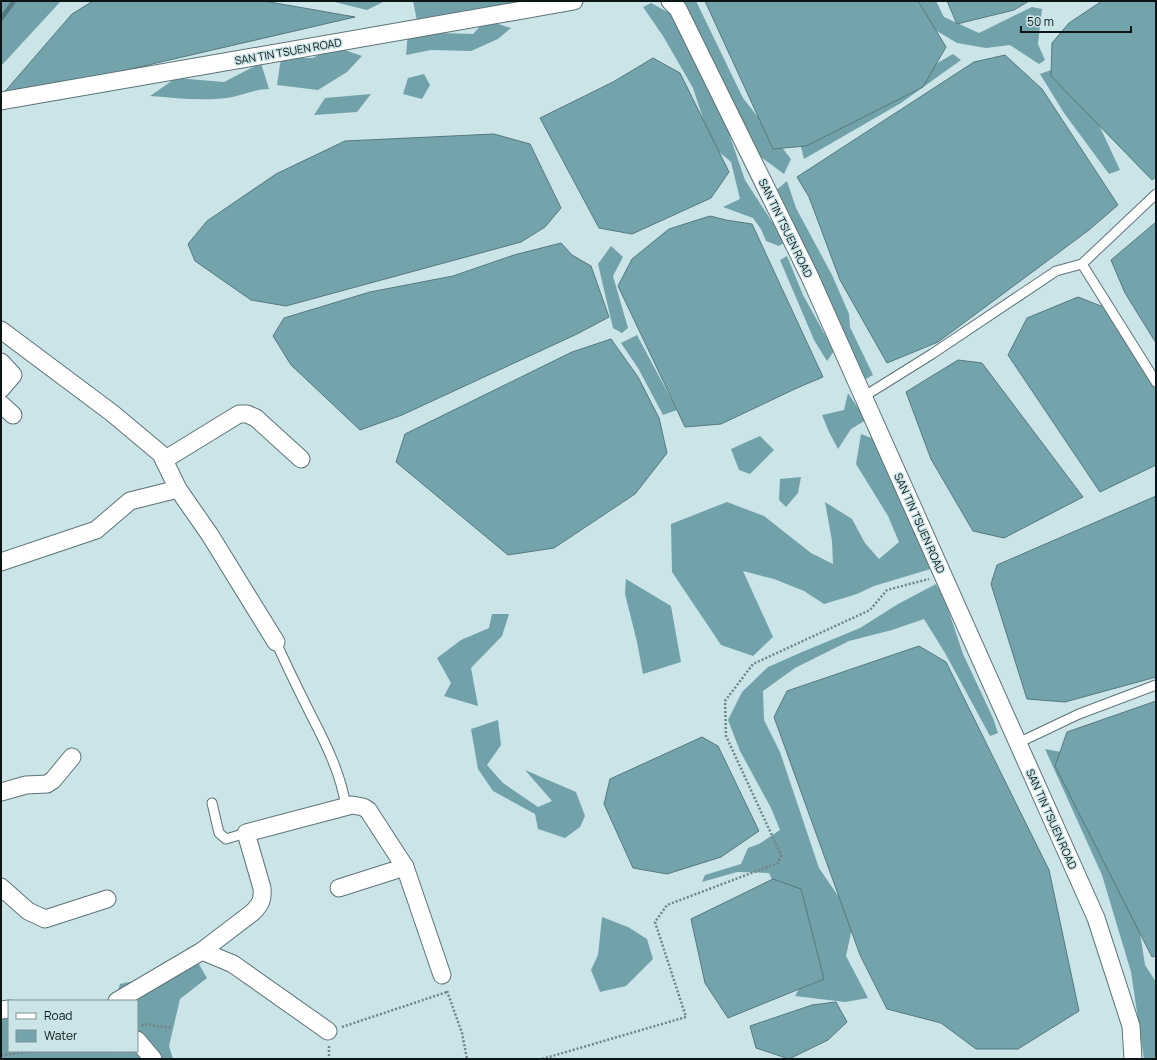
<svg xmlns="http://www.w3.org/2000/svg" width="1157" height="1060" viewBox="0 0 1157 1060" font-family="Manrope,sans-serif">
  <rect width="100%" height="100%" fill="#cae4e8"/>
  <g fill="#72a2a9">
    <path d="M1,1h60l-60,65z"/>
    <path d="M331,1h54l-18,9z"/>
    <path d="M413,1h100l-13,10 -82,15z"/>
    <path d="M678,1h18l47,97 48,61 -7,15 -31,-23z"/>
    <path d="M905,1h31l8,16 35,16 53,-26 10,2 -4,35 7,16 -6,4 -29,-19 -24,3 -29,-5 -42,-25z"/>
    <path d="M651,3l22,12 52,107 20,58 40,62 -6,4 -13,-5 -5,-12 -8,-11 -30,-11 17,-8 -9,-37 -19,-16 -19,-58 -30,-52 -20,-29z"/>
    <path d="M486,20l25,8 -13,11 -27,12 -40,-1 -25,5 2,-23 65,2z"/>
    <path d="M333,46l29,10 -15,16 -29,18 -41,-5 4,-27h32z"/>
    <path d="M953,54l8,6 -60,43 -97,56 -6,-24 124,-63z"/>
    <path d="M261,63l8,26c-15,0 -27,7 -42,9 -26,3 -51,0 -77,-2l26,-18 48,4z"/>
    <path d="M1059,67l33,43 28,60 -11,4 -45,-61 -24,-39z"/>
    <path d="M424,74l6,11 -8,14 -19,-5 5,-16z"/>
    <path d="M371,94l-14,18 -43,3 11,-17z"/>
    <path d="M787,181l9,27 36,67 17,39 1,13 23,48 -11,6 -88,-189z"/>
    <path d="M611,246l12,11 -10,19 15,52 -6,5 -9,-5 -15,-64z"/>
    <path d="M787,256l16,39 31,56 -7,10 -13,-21 -34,-80z"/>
    <path d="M637,335l40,75 -14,5 -25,-47 -17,-25z"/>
    <path d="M848,393l18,27 -15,9 -13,20 -9,-17 -7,-17 22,-5z"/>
    <path d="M861,434l13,5 60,129 -60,18 -17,8 -33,10 -20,-13 -30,-12 -31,-8 30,66 -20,19 -32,-11 -49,-73 -1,-48 56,-22 37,14 47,37 22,11 -1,-23 -7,-39 27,17 13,24 14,16 20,-17 -11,-26 -32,-52z"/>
    <path d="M760,436l14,14 -24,24 -11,-4 -8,-21z"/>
    <path d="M801,477l-3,16 -12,14 -7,-7 1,-21z"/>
    <path d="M626,579l45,27 10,56 -38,12 -6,-32 -12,-48z"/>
    <path d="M936,584l9,16 18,54 30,64 5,15 -8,3 -45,-83 -21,-34 -32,11 -43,11 -54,27 -32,23 1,29 16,32 39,116 35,51 -8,37 22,42 -23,4 -50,-6 14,-25 -15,-43 -25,-55 -32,-1 -35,10 3,-7 36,-11 7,-16 11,-4 21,-14 -9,-22 -31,-57 -12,-31 14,-28 26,-25 34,-15 58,-24 38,-24z"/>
    <path d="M492,614h17l-7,22 -31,32 7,38 -34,-10 7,-13 -14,-25 24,-18 28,-12z"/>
    <path d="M498,720l3,25 -14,20 16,18 35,24 14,-6 -27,-31 51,22 9,24 -5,11 -15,11 -27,-9 -3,-15 -42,-23 -15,-22 -7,-40z"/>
    <path d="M1045,749l33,6 52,113 15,97 11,17v77h-12l-13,-87 -29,-97z"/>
    <path d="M602,917l26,10 19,12 6,20 -27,27 -26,6 -9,-22 7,-15z"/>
    <path d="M189,947l18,31 -27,21 -11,47 4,13h-172v-44l8,5v31h128v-50h-22l5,-17 27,-6 29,-17z"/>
  </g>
  <g fill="#74a4ab" stroke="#54797e">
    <path d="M93,1h171l91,16 -354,82v-3l71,-82z"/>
    <path d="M705,1h213l28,46 -23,40 -117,59 -33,3z"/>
    <path d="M947,1h82l-15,9 -57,14z"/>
    <path d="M1102,1h54v176l-4,3 -101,-104 1,-33 17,-20z"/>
    <path d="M1005,55l37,34 76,116 -29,25 -151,112 -51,21 -47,-83 -31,-83 -12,-20 177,-115z"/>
    <path d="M653,58l27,15 49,99 -18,26 -79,36 -33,-6 -59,-110 73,-36z"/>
    <path d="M494,134l36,10 31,64 -16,19 -24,15 -235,64 -35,-6 -56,-39 -7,-17 19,-23 69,-47 69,-33z"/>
    <path d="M710,216l16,4 26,4 71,153 -26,11 -76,36 -36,3 -67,-141 14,-27 37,-30z"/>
    <path d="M1156,222v121l-31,-50 -14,-33z"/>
    <path d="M561,243l11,12 19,11 18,51 -32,17 -175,81 -42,15 -69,-65 -18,-29 11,-18 86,-26 83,-16 61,-21z"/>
    <path d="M1078,297l28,11 50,81v76l-56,27 -92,-137 19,-37z"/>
    <path d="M611,339l27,38 21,41 8,35 -32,41 -81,54 -46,7 -112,-93 9,-28 167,-82z"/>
    <path d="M958,360l24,3 101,134 -79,41 -31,-7 -42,-72 -25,-67z"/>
    <path d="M1156,496v181l-91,25 -38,-3 -36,-115 6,-19z"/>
    <path d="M919,646l27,16 103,208 30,141 -61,38h-42l-35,-26 -54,-14 -27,-54 -86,-238 13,-26z"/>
    <path d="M1156,701v255l-4,1 -97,-191 12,-34z"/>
    <path d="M702,737l16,9 41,85 -38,26 -54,17 -34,-6 -29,-64 6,-25z"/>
    <path d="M773,879l28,10 23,90 -96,39 -23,-35 -14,-64z"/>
    <path d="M836,1002l11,20 -19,18 -39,19 -33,-11 -6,-22 62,-21z"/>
  </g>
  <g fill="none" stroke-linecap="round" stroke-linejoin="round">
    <path stroke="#54797e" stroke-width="4.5" d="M1,19l13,-18"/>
    <g stroke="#5c7377" stroke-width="11">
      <g id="lane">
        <path d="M1082,264l74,-70"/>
        <path d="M863,397l69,-43 124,-83 26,-7 74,118"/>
        <path d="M276,642c11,25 23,49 35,73 15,29 30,59 35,92"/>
        <path d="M1018,743l61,-29 77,-29"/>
        <path d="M212,803l7,30 7,6 20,-6"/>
      </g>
    </g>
    <g stroke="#5c7377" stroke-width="19">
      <g id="street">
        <path d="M670,1l8,8 131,266 287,643 35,108 2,33"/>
        <path d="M1,101l573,-100"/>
        <path d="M1,330l111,83 49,41 17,35 32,46 66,107"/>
        <path d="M1,362l12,13 -12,14"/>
        <path d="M1,404l12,11"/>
        <path d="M164,460l75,-46h8l9,4 45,41"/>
        <path d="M1,562l95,-32 34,-29 48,-12"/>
        <path d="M1,792l25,-7 21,-1 6,-4 19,-23"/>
        <path d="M1,887l27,24 17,8 62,-20"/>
        <path d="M339,888l66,-21"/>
        <path d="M202,951l31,13 95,67"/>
        <path d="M117,1001l85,-50 51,-39c8,-8 10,-13 9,-24l-16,-55 106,-28 11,2 5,3 37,57 37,108"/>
        <path d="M1,1010l8,-1"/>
        <path d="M137,1040l16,19"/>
      </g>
    </g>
    <g stroke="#708385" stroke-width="2.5" stroke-dasharray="2 2" stroke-linecap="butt">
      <path d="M447,991l15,42 5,26"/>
      <path d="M142,1026l1,-2 29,4"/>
      <path d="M342,1027l105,-35"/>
      <path d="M329,1046v13"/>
      <path d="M87,1051h23"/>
      <path d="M1,1055l37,-4"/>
      <path d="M542,1059l144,-42 -31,-95 12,-17 111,-42 3,-8 -55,-119 -1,-35 28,-37 117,-54 17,-20 42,-11"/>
    </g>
    <use href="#lane" stroke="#fff" stroke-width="9"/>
    <use href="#street" stroke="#fff" stroke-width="17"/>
  </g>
  <g text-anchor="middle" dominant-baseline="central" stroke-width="3" stroke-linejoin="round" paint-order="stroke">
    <g font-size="11" fill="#0b1516" stroke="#cae4e8">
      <text transform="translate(288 51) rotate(-10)">SAN TIN TSUEN ROAD</text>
      <text transform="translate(786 228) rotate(64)">SAN TIN TSUEN ROAD</text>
      <text transform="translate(920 523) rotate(66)">SAN TIN TSUEN ROAD</text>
      <text transform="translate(1052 819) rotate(66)">SAN TIN TSUEN ROAD</text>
    </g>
  </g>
  <rect width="1157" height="1060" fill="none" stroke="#0b1516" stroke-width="4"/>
  <rect x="8" y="1000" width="130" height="52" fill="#cae4e8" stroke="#7e9194"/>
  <rect x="16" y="1013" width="20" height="6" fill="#ffffff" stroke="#7e9194"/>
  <text x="44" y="1020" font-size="12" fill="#0b1516">Road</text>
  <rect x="16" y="1030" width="20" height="12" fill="#74a4ab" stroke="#7e9194"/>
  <text x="44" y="1040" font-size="12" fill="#0b1516">Water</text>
  <path d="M1021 26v6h110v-6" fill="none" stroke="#0b1516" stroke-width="2"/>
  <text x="1027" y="26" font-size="12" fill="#0b1516" stroke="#cae4e8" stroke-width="3" paint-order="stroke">50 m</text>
</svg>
